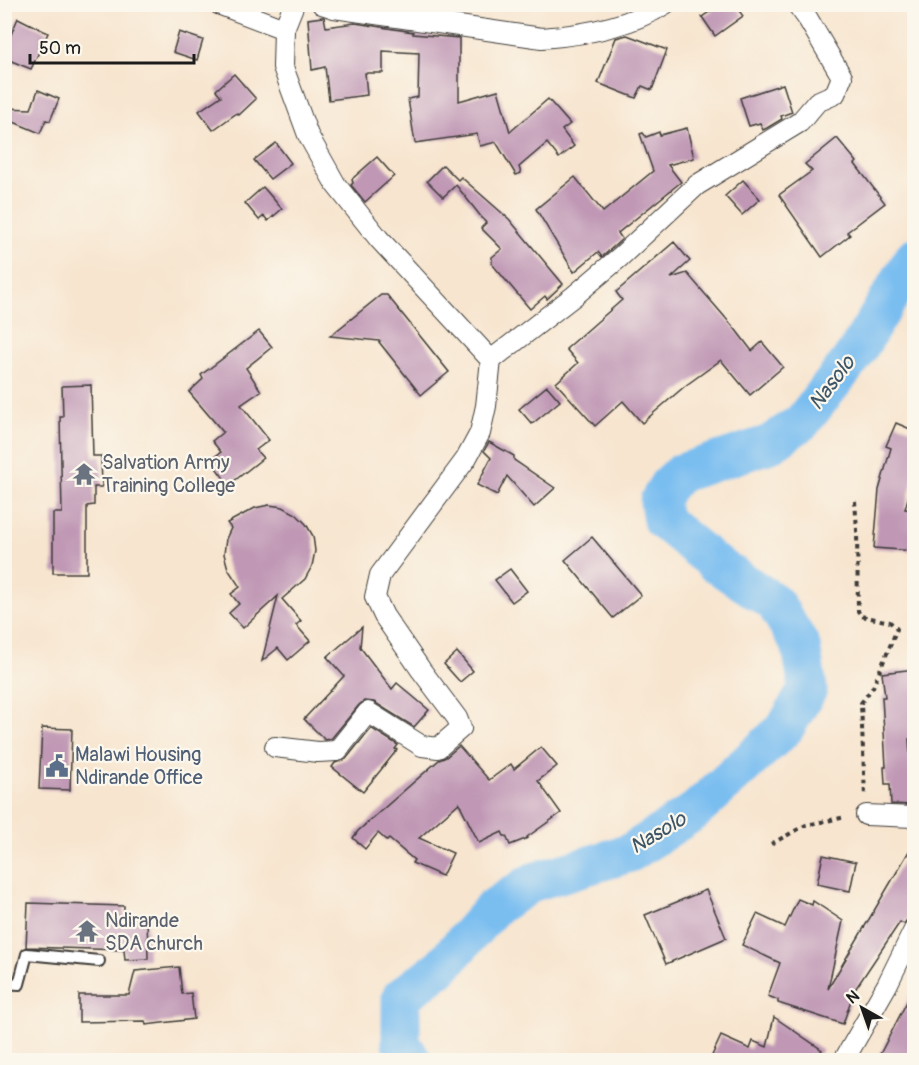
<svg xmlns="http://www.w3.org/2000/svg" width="919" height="1065" viewBox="0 0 919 1065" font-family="Pangolin,sans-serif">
  <rect width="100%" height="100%" fill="#fbf7ec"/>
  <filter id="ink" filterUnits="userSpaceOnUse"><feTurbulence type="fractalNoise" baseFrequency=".0167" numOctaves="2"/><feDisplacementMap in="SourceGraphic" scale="12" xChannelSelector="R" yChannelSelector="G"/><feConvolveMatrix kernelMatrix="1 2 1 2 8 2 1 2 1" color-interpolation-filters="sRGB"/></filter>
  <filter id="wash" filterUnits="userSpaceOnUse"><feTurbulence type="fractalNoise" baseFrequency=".008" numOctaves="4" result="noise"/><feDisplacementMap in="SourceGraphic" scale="24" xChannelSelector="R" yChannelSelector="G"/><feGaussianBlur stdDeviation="1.35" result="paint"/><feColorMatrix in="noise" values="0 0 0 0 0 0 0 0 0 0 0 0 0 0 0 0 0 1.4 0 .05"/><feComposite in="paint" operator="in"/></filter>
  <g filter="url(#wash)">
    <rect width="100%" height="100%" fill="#f7e5cf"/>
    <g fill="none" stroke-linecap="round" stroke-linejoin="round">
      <g stroke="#7abef0" stroke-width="39">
        <path d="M706,556l-44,-36 -3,-19 9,-16 13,-12 89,-29 32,-22 52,-66 60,-99"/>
        <path d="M412,1060l-11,-17v-46l41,-31 51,-58 40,-26 97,-29 65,-42 90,-83 23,-39 -7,-43 -27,-44 -60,-39"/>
      </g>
    </g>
    <g id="blocks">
      <g fill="#c098b5">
        <path d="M721,4h13l9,12 -28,20 -13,-19z"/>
        <path d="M322,17h2l2,10 29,-4 58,9v2l46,4v63l39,-11 12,42 38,-33 22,25 -8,6 12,16 -15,12 -12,-15 -28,24 2,6 -5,2 -20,-33 -16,4 -3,-12 -62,9 -7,-44 10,-2 1,-44 -36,-2v22h-18l2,22 -38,5 -4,-33 -13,3 -4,-51z"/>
        <path d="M18,18l30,15 -17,36 -27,-11v-7z"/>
        <path d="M179,32l24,8 -6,20 -24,-8z"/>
        <path d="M627,35l40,15 -15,40 -10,-4 -6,12 -38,-15 18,-45z"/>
        <path d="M234,74l22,25 -17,16 -2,-2 -24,17 -14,-19 22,-15 -5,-6z"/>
        <path d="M783,84l9,28 -11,4 1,3 -15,9 -4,2 -3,-7 -11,3 -9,-28z"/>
        <path d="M38,90l21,9 -9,22 -4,-1 -6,13 -36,-15v-10l27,1z"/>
        <path d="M687,128l7,30 -26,7 13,17 -63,51 4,6 -20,18 -4,-5 -24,20 -38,-63 39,-32 28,35 50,-41 -13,-37 3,-1 3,4 13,-5 1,3z"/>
        <path d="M837,138l20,24 -2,2 30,39 -38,29 3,3 -28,22 -43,-62 33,-24 -7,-7z"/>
        <path d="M276,143l15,20 -21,16 -16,-19z"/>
        <path d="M377,157l17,19 -29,26 -14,-17 2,-2 -1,-4z"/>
        <path d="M443,165l15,15 3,-3 48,42 54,65 -16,15 -2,-3 -15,13 -38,-45v-7l10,-8 -21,-21 5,-5 -30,-38 -13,12 -16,-16z"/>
        <path d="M743,180l17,19 -18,16 -17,-19z"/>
        <path d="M263,187l19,22 -14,12 -4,-5 -5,4 -14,-17z"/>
        <path d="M674,242l16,19 -19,17 16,-5 49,57 16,21 10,-9 21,25 -33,28 -29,-35 -36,26 -43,37 -19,-22 -28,25 -39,-43 22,-20 -12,-14 56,-49 -6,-8z"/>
        <path d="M381,295h6l62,77 -28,23 -42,-53 1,-1 -50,-5z"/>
        <path d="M259,331l13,16 -26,21 15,23 -20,14 28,35 -13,10 7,8 -34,27 -19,-25 11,-8 -9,-11 11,-9 -34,-40 14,-13 -2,-4z"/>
        <path d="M91,385l2,71h8l1,31h-8v18l-7,1v67h-34v-60h9l-2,-96h3l-1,-31z"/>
        <path d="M547,386l13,15 -28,23 -13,-15z"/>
        <path d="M896,423l19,8v42l-10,36 10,1v41l-41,-3 5,-58 12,-42 -5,-2z"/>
        <path d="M489,442l25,14v4l41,28 -21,19 -27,-31 -10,19 -20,-10 14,-27 -7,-7z"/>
        <path d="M269,505l14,2 13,7 10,10 7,12 2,15 -3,15 -7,13 -23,20 19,22 -5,4 14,16 -22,19 -10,-12 -16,13 16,-65 -35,32 -14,-15 10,-9 -8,-10 9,-7 -12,-18 -4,-15 2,-15 5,-11 -4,-5 28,-15z"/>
        <path d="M592,537l49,58 -28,23 -48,-58z"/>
        <path d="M510,569l17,22 -15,11 -17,-22z"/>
        <path d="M362,627l-2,20 32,42 5,-6 32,27 -15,17 -40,-25 -10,-1 -5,4 -28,34 -6,1 -21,-21 40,-43 -17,-19z"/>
        <path d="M457,652l16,19 -13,11 -16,-18z"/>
        <path d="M915,669v69l-6,1 4,66 -22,-1 -1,-20h-5l-1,-17h2l-4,-70h3l-3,-24z"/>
        <path d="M42,728l30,1 -2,61 -31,-1z"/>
        <path d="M371,728l27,17 -3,4 2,1 -34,42 -31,-25 3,-4 11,-4z"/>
        <path d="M459,746l30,34 22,-16 3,5 27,-22 16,19 -19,15 23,32 -34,24 1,1 -18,7 -4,-9h-2l-2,-4 -23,11 -20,-40 -40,35 34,15 -11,23 -30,-13 2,-3 -25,-21 -2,2 -9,-8 -13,16 -12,-11 5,-7 81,-71 7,-3z"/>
        <path d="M915,841v68l-11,15 -4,-2 -46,69 -11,33 -65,-21v-3l-10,-4 12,-33 -38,-18 15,-31 28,13 13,-28 14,6 1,-4 30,20 -15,68z"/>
        <path d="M823,855l33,7 -6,29 -33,-7z"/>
        <path d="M706,890l20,48 -60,26 -21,-49z"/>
        <path d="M28,903l96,3v9l23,-1 1,45 -23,1 -1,-10 -98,-3z"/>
        <path d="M179,967l3,27 9,-1 3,26 -48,6 -1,-4 -66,1v-27h50l6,-24z"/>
        <path d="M915,986v74h-38z"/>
        <path d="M774,1017l48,33 -8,10h-104l11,-24 29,13 3,-8 14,6z"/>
      </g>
    </g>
  </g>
  <g filter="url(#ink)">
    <use href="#blocks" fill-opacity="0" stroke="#3d3a37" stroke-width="1.5"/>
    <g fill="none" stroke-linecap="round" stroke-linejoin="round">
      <g stroke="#3d3a37" stroke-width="14">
        <path id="service" d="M4,983l15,1 8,-30 72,7"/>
      </g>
      <g stroke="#3d3a37" stroke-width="22">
        <g id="minor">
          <path d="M218,4l66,25"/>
          <path d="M294,4l-10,25 -1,38 25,68 28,50 43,54 112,121"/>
          <path d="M322,4l12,4 208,30c41,-3 88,-12 123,-34"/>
          <path d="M275,747l43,5 19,-1 31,-39 54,34 16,2 23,-20 -4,-10 -36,-48 -37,-54 -9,-19 5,-22 86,-116 14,-26 6,-27 5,-46 83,-64 46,-39 77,-72 103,-63 17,-20 18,-8 7,-17 -34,-58 -11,-15"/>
          <path d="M866,815l48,2"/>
          <path d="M844,1060l43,-75 27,-55"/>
        </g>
      </g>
      <g stroke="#3d3a37" stroke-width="4" stroke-dasharray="4.5 4.5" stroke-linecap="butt">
        <path d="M855,501l2,29 1,81 3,5 29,6 7,7 -24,58 -12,16 4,94"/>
        <path d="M771,844l35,-19 40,-8"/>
      </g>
      <use href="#service" stroke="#fff" stroke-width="10"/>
      <use href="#minor" stroke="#fff" stroke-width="20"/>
    </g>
  </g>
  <defs>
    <g id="temple-bare" transform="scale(1.8)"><path d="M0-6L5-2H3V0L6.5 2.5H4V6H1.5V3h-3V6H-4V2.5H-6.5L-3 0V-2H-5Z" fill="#6b7280" stroke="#fbf7ec" stroke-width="2.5" paint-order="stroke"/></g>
    <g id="civic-bare" transform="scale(1.8)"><path d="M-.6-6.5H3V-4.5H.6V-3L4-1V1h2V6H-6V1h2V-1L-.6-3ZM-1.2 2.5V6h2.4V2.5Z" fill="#5c6f8a" stroke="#fbf7ec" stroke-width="2.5" paint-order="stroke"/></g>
  </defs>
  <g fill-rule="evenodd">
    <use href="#temple-bare" x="84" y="474"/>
    <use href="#civic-bare" x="57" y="766"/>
    <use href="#temple-bare" x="87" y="931"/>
  </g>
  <g text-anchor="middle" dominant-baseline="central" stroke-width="4.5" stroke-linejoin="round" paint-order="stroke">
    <g font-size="20" fill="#5b616d" stroke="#fbf7ec" text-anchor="start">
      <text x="102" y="462">Salvation Army<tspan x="102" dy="23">Training College</tspan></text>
      <text x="105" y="920">Ndirande<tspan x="105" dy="23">SDA church</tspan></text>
    </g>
    <g font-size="20" fill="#4e5e75" stroke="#fbf7ec" text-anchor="start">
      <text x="75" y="754">Malawi Housing<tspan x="75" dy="23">Ndirande Office</tspan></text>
    </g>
    <g font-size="21" font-style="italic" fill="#3d5566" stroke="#fbf7ec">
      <text transform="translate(832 383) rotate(-53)">Nasolo</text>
      <text transform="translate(658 833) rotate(-31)">Nasolo</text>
    </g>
  </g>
  <rect width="919" height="1065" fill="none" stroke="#fbf7ec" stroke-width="24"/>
  <g transform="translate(862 1008) rotate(320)" stroke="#fbf7ec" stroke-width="4.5" paint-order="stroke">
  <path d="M0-4.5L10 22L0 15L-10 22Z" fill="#1c1c1c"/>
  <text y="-9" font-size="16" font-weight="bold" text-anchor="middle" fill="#1c1c1c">N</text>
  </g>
  <path d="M30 54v9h164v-9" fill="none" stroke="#1c1c1c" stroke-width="3"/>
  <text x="39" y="54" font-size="18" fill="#1c1c1c" stroke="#fbf7ec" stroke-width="4.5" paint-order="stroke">50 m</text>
</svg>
